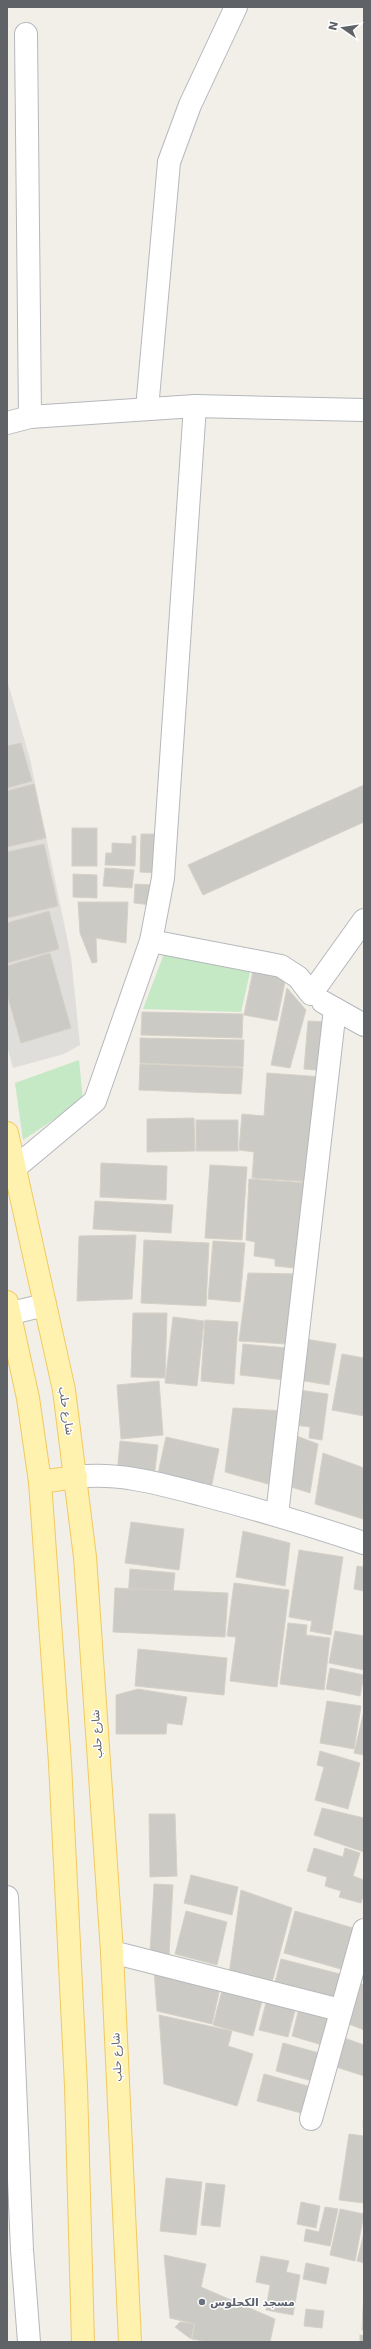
<svg xmlns="http://www.w3.org/2000/svg" width="371" height="2349" viewBox="0 0 371 2349" font-family="'DejaVu Sans',Vazirmatn,sans-serif">
  <rect width="100%" height="100%" fill="#f1efe8"/>
  <path fill="#e0deda" d="M7,680l23,79 41,198 9,88 -16,9 -51,14 -6,-22z"/>
  <g fill="#c5e8c5">
    <path d="M164,954l86,18 -9,40 -98,-3z"/>
    <path d="M79,1060l4,40 -60,40 -8,-57z"/>
  </g>
  <g fill="#cccac5" stroke="#d6d1c6">
    <path d="M21,743l11,38 -25,7v-42z"/>
    <path d="M34,784l12,54 -39,9v-56z"/>
    <path d="M364,785v37l-161,73 -15,-30z"/>
    <rect x="72" y="828" width="25" height="38"/>
    <path d="M141,834h17l-2,39 -16,-1z"/>
    <path d="M132,836h4l-1,30 -30,-1 1,-12h6v-10l20,1z"/>
    <path d="M44,844l14,62 -51,12v-66z"/>
    <path d="M105,868l29,2 -2,18 -29,-2z"/>
    <path d="M73,874l24,1v23l-24,-1z"/>
    <path d="M135,884l18,1 -1,20 -18,-2z"/>
    <path d="M78,902h50l-2,41 -30,-5 1,24 -5,1 -12,-30z"/>
    <path d="M49,911l10,38 -52,14v-40z"/>
    <path d="M50,953l21,75 -50,15 -14,-49v-28z"/>
    <path d="M254,966l33,6 -10,49 -33,-6z"/>
    <path d="M287,988l19,22 -16,58 -19,-3z"/>
    <path d="M142,1012l101,2 -1,24 -101,-3z"/>
    <path d="M308,1021l21,1 -3,49 -22,-2z"/>
    <path d="M140,1038l104,2 -1,27 -103,-4z"/>
    <path d="M140,1064l103,4 -2,26 -102,-4z"/>
    <path d="M267,1073l56,4 -11,105 -60,-4 2,-26 -15,-2 3,-36 22,2z"/>
    <path d="M194,1118l1,33 -48,1v-33z"/>
    <rect x="196" y="1120" width="42" height="31"/>
    <path d="M101,1163l66,3 -1,34 -66,-3z"/>
    <path d="M210,1165l37,2 -5,73 -37,-2z"/>
    <path d="M249,1179l60,4 -14,85 -20,-2v-7l-21,-3 1,-14 -9,-2z"/>
    <path d="M95,1201l78,4 -2,28 -78,-4z"/>
    <path d="M136,1235l-4,64 -55,2 2,-65z"/>
    <path d="M144,1240l65,3 -3,63 -65,-3z"/>
    <path d="M213,1241l32,2 -5,59 -32,-3z"/>
    <path d="M248,1273l51,1 -12,70 -48,-3z"/>
    <path d="M133,1313h34l-2,65 -34,-1z"/>
    <path d="M173,1317l31,4 -7,65 -32,-3z"/>
    <path d="M205,1320l33,2 -4,62 -33,-3z"/>
    <path d="M305,1339l31,5 -7,41 -31,-5z"/>
    <path d="M243,1344l45,4 -3,32 -45,-5z"/>
    <path d="M342,1354l22,4v58l-32,-6z"/>
    <path d="M159,1381l4,54 -42,4 -4,-54z"/>
    <path d="M299,1390l29,4 -6,46 -13,-2 1,-11 -16,-2z"/>
    <path d="M233,1408l52,3 -10,75 -50,-14z"/>
    <path d="M294,1435l24,9 -8,49 -25,-8z"/>
    <path d="M166,1437l53,12 -8,40 -54,-11z"/>
    <path d="M120,1441l38,4 -4,33 -37,-4z"/>
    <path d="M323,1453l41,15 -1,51 -48,-15z"/>
    <path d="M131,1522l53,7 -5,41 -54,-7z"/>
    <path d="M243,1531l47,12 -5,43 -49,-9z"/>
    <path d="M299,1550l44,7 -12,78 -21,-4 2,-10 -23,-4z"/>
    <path d="M357,1566l7,1v24l-10,-2z"/>
    <path d="M130,1569l45,4 -3,29 -44,-4z"/>
    <path d="M234,1583l55,7 -12,97 -47,-6 6,-44 -9,-1z"/>
    <path d="M115,1588l113,5 -3,44 -112,-5z"/>
    <path d="M288,1623l19,2 -1,10 24,3 -6,52 -44,-6z"/>
    <path d="M335,1631l29,5v34l-35,-7z"/>
    <path d="M138,1649l89,9 -3,37 -89,-9z"/>
    <path d="M330,1668l34,7 -4,21 -34,-7z"/>
    <path d="M138,1689l49,8 -5,28 -15,-2 -1,11h-50v-39z"/>
    <path d="M327,1701l34,5 -7,43 -34,-6z"/>
    <path d="M364,1711v44l-10,-2z"/>
    <path d="M320,1751l40,12 -12,46 -33,-9 9,-33 -7,-2z"/>
    <path d="M322,1808l42,10v34l-50,-17z"/>
    <path d="M149,1814h26l2,62 -27,1z"/>
    <path d="M314,1848l29,9 2,-9 15,5 -7,23 11,4v13l-3,10 -22,-6 2,-6 -16,-5 2,-9 -20,-6z"/>
    <path d="M191,1875l47,12 -6,28 -48,-12z"/>
    <path d="M154,1884l19,1 -4,70 -19,-2z"/>
    <path d="M241,1890l51,18 -21,78 -42,-12z"/>
    <path d="M186,1911l41,11 -10,43 -42,-11z"/>
    <path d="M295,1911l65,19 -12,41 -64,-18z"/>
    <path d="M281,1959l63,16 -7,26 -63,-15z"/>
    <path d="M154,1969l66,19 -8,36 -55,-13z"/>
    <path d="M359,1983l5,2v45l-20,-8z"/>
    <path d="M223,1987l40,10 -10,39 -40,-11z"/>
    <path d="M267,1999l29,8 -8,30 -29,-7z"/>
    <path d="M300,2004l31,8 -9,33 -30,-9z"/>
    <path d="M159,2015l73,16 -4,15 25,8 -16,52 -73,-22z"/>
    <path d="M339,2036l25,9v31l-34,-11z"/>
    <path d="M283,2043l36,10 -7,28 -36,-10z"/>
    <path d="M264,2074l44,12 -7,27 -44,-12z"/>
    <path d="M364,2108v20l-1,-1z"/>
    <path d="M349,2134l15,2v67l-25,-3z"/>
    <path d="M166,2178l36,4 -6,53 -36,-4z"/>
    <path d="M206,2183l19,2 -5,42 -19,-2z"/>
    <path d="M301,2202l19,4 -4,22 -19,-4z"/>
    <path d="M325,2207l13,2 -8,37 -26,-5 2,-12 13,3z"/>
    <path d="M340,2209l24,5 -9,47 -25,-6z"/>
    <path d="M364,2233v30l-7,-2z"/>
    <path d="M164,2255l42,9 -5,23 74,32 -5,23h-61l-17,-3 3,-15 -25,-6z"/>
    <path d="M261,2256l28,5 -3,11 14,3 -7,40 -27,-5 4,-25 -14,-3z"/>
    <path d="M306,2263l23,5 -3,16 -23,-5z"/>
    <path d="M364,2289v41h-2z"/>
    <path d="M306,2309l18,2 -2,17 -18,-2z"/>
    <path d="M180,2322l14,2 -3,15 -16,-12z"/>
    <rect x="360" y="2335" width="4" height="7"/>
  </g>
  <g fill="none" stroke-linecap="round" stroke-linejoin="round">
    <g stroke="#b5b8bc" stroke-width="24">
      <g id="minor">
        <path d="M26,34l4,383"/>
        <path d="M147,409l22,-247 21,-57 46,-98"/>
        <path d="M151,941l130,25 17,11 13,17 53,-74"/>
        <path d="M323,1002l41,23"/>
        <path d="M16,1167l79,-66 56,-160 12,-63 32,-472"/>
        <path d="M7,1314l38,-9"/>
        <path d="M277,1515l58,-506"/>
        <path d="M7,1897l15,353 7,92"/>
        <path d="M112,1952l228,58"/>
        <path d="M311,2119l53,-189"/>
      </g>
    </g>
    <g stroke="#b5b8bc" stroke-width="24">
      <path id="tertiary" d="M7,423l23,-6 165,-11 169,4"/>
    </g>
    <g stroke="#b6babf" stroke-width="24">
      <path id="secondary" d="M76,1477c44,-5 85,7 127,18 54,14 107,30 161,48"/>
    </g>
    <g stroke="#f2c960" stroke-width="24">
      <g id="primary">
        <path d="M7,1133l57,257 21,167 27,395 18,390"/>
        <path d="M7,1302l21,96 12,84 20,281 16,323 7,256"/>
        <path d="M40,1482l36,-5"/>
      </g>
    </g>
    <use href="#minor" stroke="#fff" stroke-width="22"/>
    <use href="#tertiary" stroke="#fff" stroke-width="22"/>
    <use href="#secondary" stroke="#fff" stroke-width="22"/>
    <use href="#primary" stroke="#fff2af" stroke-width="22"/>
  </g>
  <circle fill="#6b7280" stroke="#fff" stroke-width="1.5" cx="202" cy="2302" r="4"/>
  <g text-anchor="middle" dominant-baseline="central" stroke-width="3" stroke-linejoin="round" paint-order="stroke">
    <g font-size="11" fill="#5f6368" stroke="#fff">
      <text transform="translate(66 1411) rotate(81)">شارع حلب</text>
      <text transform="translate(97 1734) rotate(-94)">شارع حلب</text>
      <text transform="translate(117 2057) rotate(-93)">شارع حلب</text>
    </g>
    <g font-size="11" font-weight="bold" fill="#5b616d" stroke="#fff" text-anchor="start">
      <text x="210" y="2302">مسجد الكحلوس</text>
    </g>
  </g>
  <rect width="371" height="2349" fill="none" stroke="#5f6368" stroke-width="16"/>
  <g transform="translate(343 28) rotate(283)" stroke="#ffffff" stroke-width="3" paint-order="stroke">
  <path d="M0-3L7 15L0 10L-7 15Z" fill="#5f6368"/>
  <text y="-6" font-size="11" font-weight="bold" text-anchor="middle" fill="#5f6368">N</text>
  </g>
</svg>
